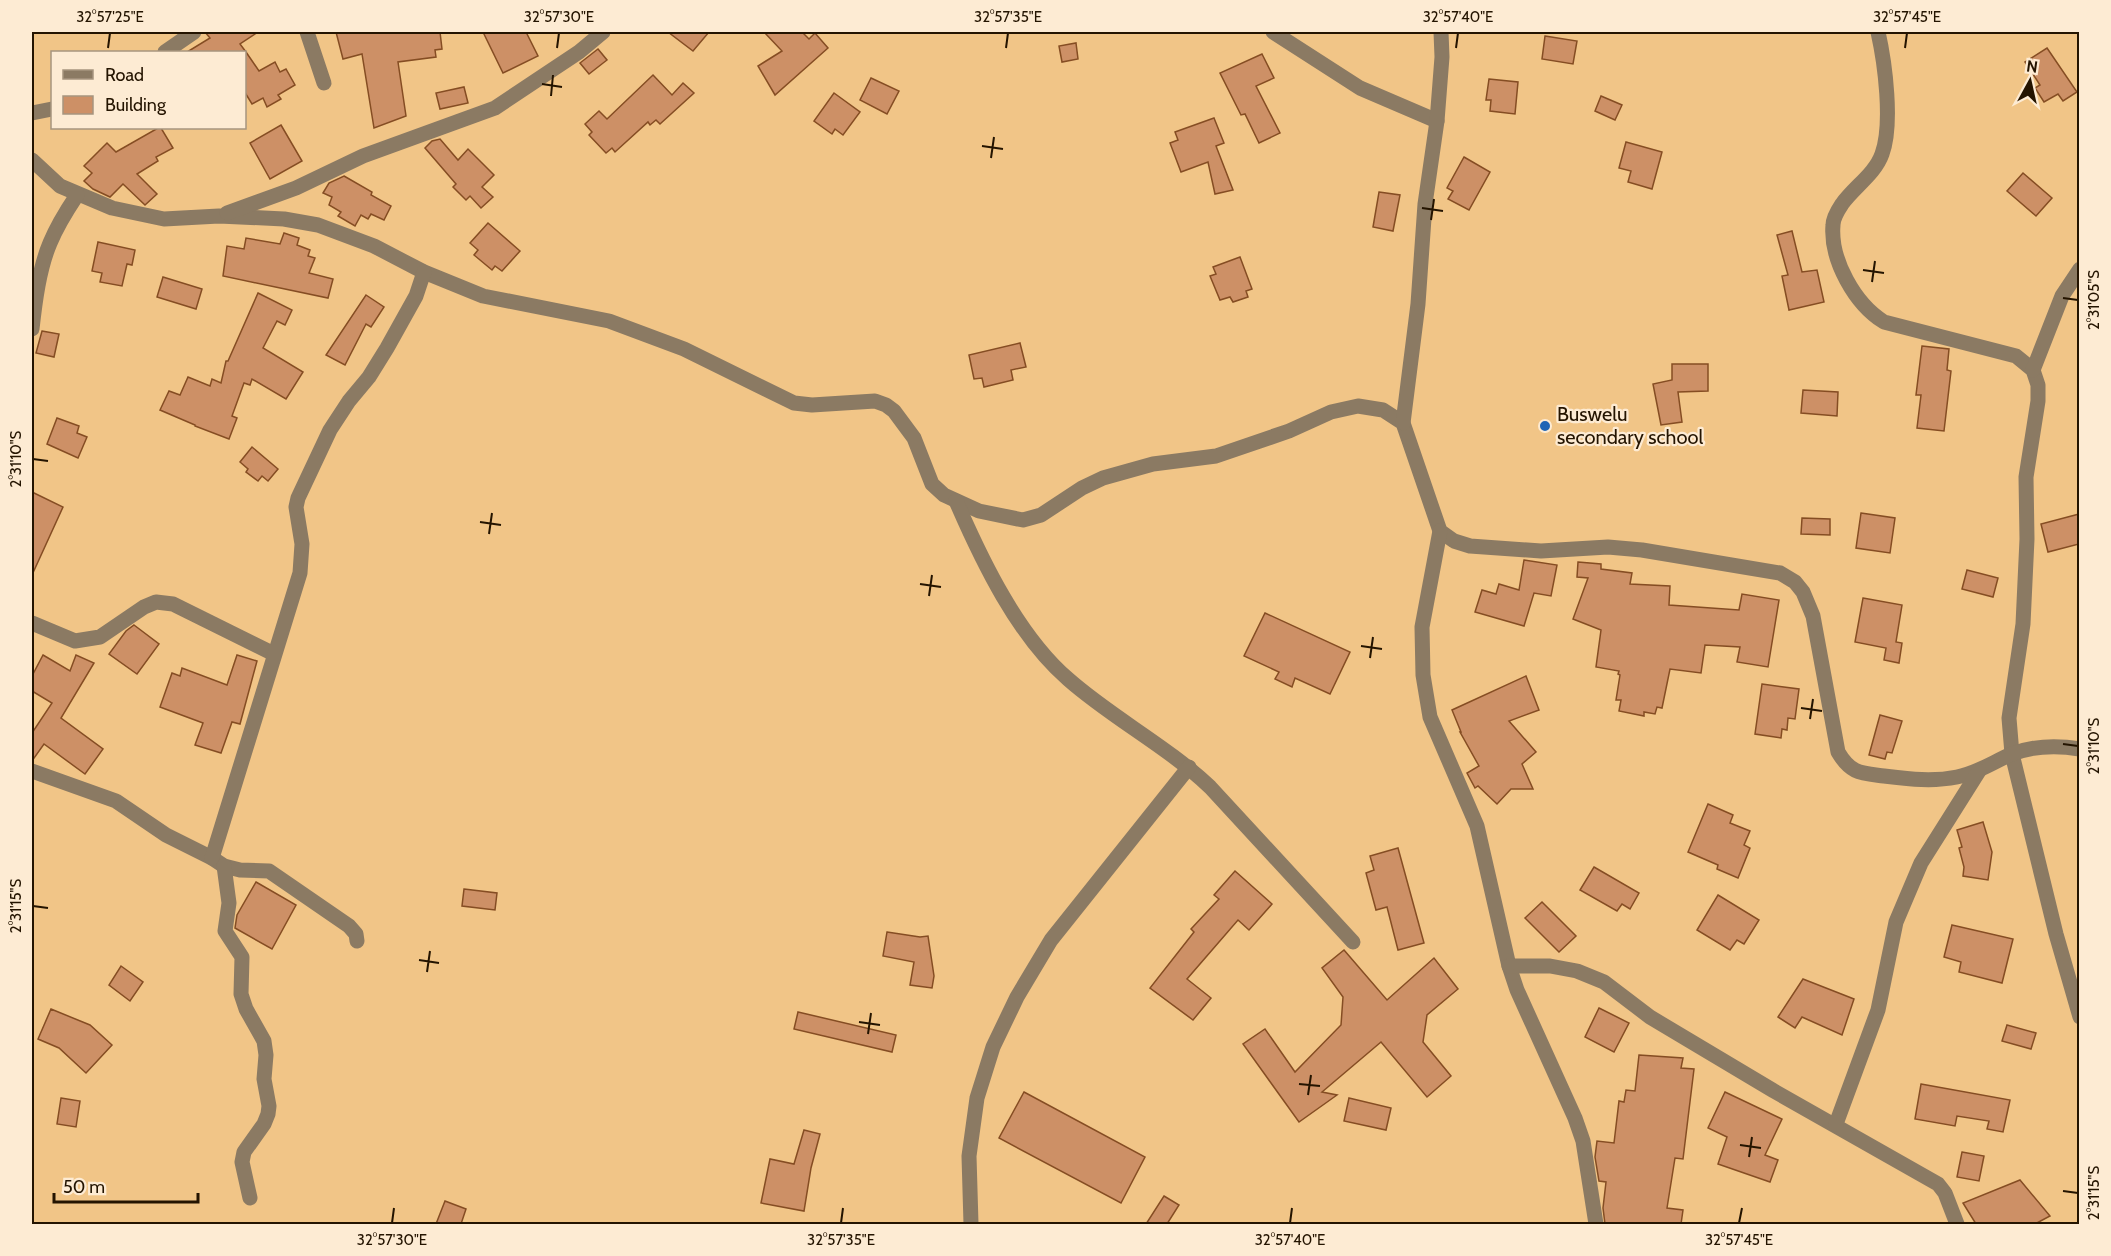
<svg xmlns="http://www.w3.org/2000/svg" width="2111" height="1256" viewBox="0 0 2111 1256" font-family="Cabin,sans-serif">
  <rect width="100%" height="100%" fill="#f1c587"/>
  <g fill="#cd9066" stroke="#854d23" stroke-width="1.5">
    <path d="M205,32h53l-18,12 6,8 13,19 16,-9 5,10 6,-3 9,16 -17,10 3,4 -14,8 -4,-9 -11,6 -8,-13v-39h-57l23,-14z"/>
    <path d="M336,32h104l2,17 -7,1 1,7 -38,5 8,54 -32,12 -12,-74 -19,5z"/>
    <path d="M483,32h43l12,24 -35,17z"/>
    <path d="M668,32h41l-16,19z"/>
    <path d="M764,32h38l7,7 6,-6 13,15 -53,47 -17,-29 24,-15z"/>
    <path d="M1545,36l32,5 -4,23 -31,-5z"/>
    <path d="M1076,43l2,16 -16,3 -3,-16z"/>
    <path d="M2047,48l30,44 -14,9 -5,-7 -14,8 -9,-14 5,-3 -15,-23z"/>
    <path d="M598,49l9,11 -18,14 -9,-11z"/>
    <path d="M1262,54l12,24 -18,8 24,47 -21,10 -14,-29 -4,1 -21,-42z"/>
    <path d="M653,75l19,20 11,-12 11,10 -34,31 -4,-4 -6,5 -2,-3 -33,30 -3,-4 -6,5 -17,-18 3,-3 -7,-8 14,-13 8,8z"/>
    <path d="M871,78l28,13 -12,23 -27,-14z"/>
    <path d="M1489,79l29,3 -3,32 -25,-3 1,-11h-5z"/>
    <path d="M464,87l4,16 -28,6 -4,-16z"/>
    <path d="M834,93l26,19 -17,23 -8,-6 -3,5 -18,-13z"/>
    <path d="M1601,96l21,9 -7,15 -20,-9z"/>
    <path d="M1214,118l10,25 -8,3 17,44 -18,4 -7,-32 -27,10 -11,-29 8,-3 -3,-8z"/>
    <path d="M281,125l21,36 -32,18 -20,-36z"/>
    <path d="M158,128h3l12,20 -17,9 2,4 -21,13 20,20 -12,11 -22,-21 -13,13 -17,-8 -9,-8 8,-8 -8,-7 23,-23 9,9z"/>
    <path d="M440,139l18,21 10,-11 26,26 -12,12 11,10 -12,11 -11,-12 -4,4 -13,-13 3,-3 -31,-36 7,-7z"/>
    <path d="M1626,142l36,10 -10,37 -24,-7 3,-11 -12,-3z"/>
    <path d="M1464,157l26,15 -21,38 -21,-11 5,-8 -6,-3z"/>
    <path d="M2023,173l29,25 -16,18 -29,-25z"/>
    <path d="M344,176l28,16 -1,3 20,11 -7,14 -13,-6 -3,5 -7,-4 -6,11 -17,-10 3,-4 -12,-7 3,-8 -9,-4 6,-10z"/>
    <path d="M1379,192l21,3 -7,36 -20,-4z"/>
    <path d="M488,223l32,28 -18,20 -7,-5 -3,4 -18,-15 4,-5 -8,-7z"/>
    <path d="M1792,231l10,41 15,-2 7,32 -35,8 -7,-34 6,-1 -11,-40z"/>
    <path d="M284,233l15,5 -2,7 13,5 -2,6 7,2 -6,15 24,6 -5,19 -105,-22 4,-30 17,3 2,-11 34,6z"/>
    <path d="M98,242l37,8 -3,15 -5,-1 -5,22 -22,-4 2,-9 -10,-2z"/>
    <path d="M1240,257l12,32 -6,2 2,6 -15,5 -3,-5 -10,3 -10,-24 6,-2 -3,-7z"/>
    <path d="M163,277l39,12 -6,20 -39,-12z"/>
    <path d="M258,293l34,17 -7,15 -8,-4 -14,27 40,24 -17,27 -34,-20 -2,6 -6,-2 -12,33 5,2 -8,21 -34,-13v-1l-35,-15 9,-19 11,4 8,-18 22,9 2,-7 9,4 5,-22h2z"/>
    <path d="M366,295l18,12 -13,20 -5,-3 -21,41 -19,-10z"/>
    <path d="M42,331l17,3 -5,23 -18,-4z"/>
    <path d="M1020,343l6,24 -15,3 2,10 -29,7 -2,-9 -8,1 -5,-24z"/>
    <path d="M1922,346l27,3 -2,21 4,1 -7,60 -27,-3 4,-33h-5z"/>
    <path d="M1672,364h36v27l-30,1 4,30 -21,3 -8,-41 19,-4z"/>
    <path d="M1803,390l35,2 -1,24 -36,-3z"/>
    <path d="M57,418l22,8 -2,7 10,4 -9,21 -31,-14z"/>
    <path d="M252,447l26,22 -10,12 -6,-5 -4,5 -12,-9 2,-3 -8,-7z"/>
    <path d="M32,492l31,15 -31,68z"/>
    <path d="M1861,513l34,5 -5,35 -34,-5z"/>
    <path d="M2079,514v30l-31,8 -7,-28z"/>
    <path d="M1802,518l28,1v16l-29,-1z"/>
    <path d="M1524,560l33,5 -6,31 -17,-3 -10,33 -49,-14 7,-22 14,4 3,-10 20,6z"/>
    <path d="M1578,562l23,2v5l31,4 -2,11 40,2 -1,19 70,5 3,-16 37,6 -11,67 -31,-5 3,-15 -35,-2 -4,28 -31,-4 -8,39 -5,-1 -2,7 -11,-2v4l-25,-5 2,-11h-5l4,-25 -2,-1 1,-3 -23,-4 5,-37 -28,-11 15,-41 -11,-1z"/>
    <path d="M1967,570l31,8 -5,19 -31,-8z"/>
    <path d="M1863,598l39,7 -6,37 6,1 -3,20 -15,-3 2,-12 -31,-6z"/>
    <path d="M1265,613l85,39 -20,42 -35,-16 -3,9 -17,-8 4,-7 -35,-16z"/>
    <path d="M134,625l25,19 -22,30 -28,-20 17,-23z"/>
    <path d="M43,655l27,16 6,-16 18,8 -33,55 42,31 -18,25 -41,-30 -12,17v-28l20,-30 -20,-12v-15z"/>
    <path d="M237,655l20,6 -17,63 -8,-2 -11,31 -26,-8 8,-22 -43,-16 12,-34 8,3 2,-8 45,17z"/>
    <path d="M1526,676l13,34 -30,11 27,31 -14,12 11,25h-22l-14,15 -19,-18 -3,2 -8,-15 12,-7 -19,-34h1l-9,-22z"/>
    <path d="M1762,684l37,5 -4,30 -7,-1 -1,12 -5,-1 -1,9 -26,-4z"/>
    <path d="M1880,715l22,6 -10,32 -5,-1 -2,7 -16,-4z"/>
    <path d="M1708,804l25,11 -3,8 20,8 -6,14 6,3 -12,30 -21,-9 1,-4 -30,-13z"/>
    <path d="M1983,822l9,30 -4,28 -25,-4 1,-9 -5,-19 3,-1 -5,-17z"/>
    <path d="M1398,848l26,95 -26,7 -11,-43 -11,3 -10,-37 8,-3 -4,-14z"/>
    <path d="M1594,867l45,26 -9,16 -8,-5 -5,7 -37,-21z"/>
    <path d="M1235,871l37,33 -23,26 -11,-10 -51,59 24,19 -18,22 -43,-32 44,-56 -3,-3 28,-30 -5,-4z"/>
    <path d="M256,882l40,23 -24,44 -37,-21 2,-13z"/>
    <path d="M464,889l33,4 -2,17 -33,-4z"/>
    <path d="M1718,895l41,25 -15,24 -7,-4 -7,10 -33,-20z"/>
    <path d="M1542,902l34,34 -17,16 -34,-34z"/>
    <path d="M1952,925l61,14 -11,44 -43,-11 2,-10 -17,-5z"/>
    <path d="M887,932l33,5 8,-1 6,40 -2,12 -22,-3 4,-23 -31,-6z"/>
    <path d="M1344,950l43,50 47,-42 24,31 -31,26 -4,27 28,34 -24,21 -46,-55 -59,50 15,3 -38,27 -56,-78 22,-15 30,43 46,-47 2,-28 -21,-29z"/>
    <path d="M121,966l22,16 -13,19 -21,-16z"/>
    <path d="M1803,979l51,20 -12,36 -40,-18 -7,11 -17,-11z"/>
    <path d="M1599,1008l30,15 -15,29 -29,-15z"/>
    <path d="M51,1009l39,16 22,20 -26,28 -27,-25 -21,-9z"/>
    <path d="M798,1012l98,23 -4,17 -98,-23z"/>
    <path d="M2007,1025l29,8 -5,16 -29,-8z"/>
    <path d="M1639,1055l44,3 -2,10 13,1 -11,90 -8,-1 -8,50 16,2 -2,14h-76l-2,-16 3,-26 -7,-1 -4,-24 2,-16 17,2 5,-42 5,1 2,-12 9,1z"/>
    <path d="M1921,1084l89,16 -7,32 -16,-3 2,-8 -32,-5 -2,10 -40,-7z"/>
    <path d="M1024,1092l121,65 -24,46 -122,-65z"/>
    <path d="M1725,1092l57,27 -17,36 13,5 -8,22 -52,-18 9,-27 -19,-9z"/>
    <path d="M61,1098l19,3 -4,26 -19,-3z"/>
    <path d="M1349,1098l42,10 -5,22 -42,-9z"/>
    <path d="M804,1130l16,4 -9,34 -7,43 -43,-8 9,-44 24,5z"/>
    <path d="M1962,1152l22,4 -5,25 -22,-4z"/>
    <path d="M2020,1180l30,36 -15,8h-59l-13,-21z"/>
    <path d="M1164,1196l15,9 -12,19h-21z"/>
    <path d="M445,1201l21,8 -5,15h-25z"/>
  </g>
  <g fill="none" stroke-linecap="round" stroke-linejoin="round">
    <g stroke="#8b7a63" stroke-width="15">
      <path d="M307,32l17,51"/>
      <path d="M1273,32l87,56 77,33"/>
      <path d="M1878,32c7,31 15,92 4,122 -7,20 -28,33 -40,50 -4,6 -9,14 -9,21 -3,35 22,79 51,97l132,34 17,14 5,15v16l-12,76 1,62 -4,85 -14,94 3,36 44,180 24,83"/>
      <path d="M165,52l29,-20"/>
      <path d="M32,113l20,-4"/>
      <path d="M32,160l28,26 52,22 52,11 55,-3 65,3 34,6 56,21 50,26 59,24 126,25 75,28 110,54 18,2 63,-4 11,4 8,6 20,27 18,46 12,11 35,16 44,9 18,-5 41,-27 21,-10 50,-14 63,-8 73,-25 42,-19 27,-6 25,4 20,13 37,108 14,10 16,5 71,5 67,-4 34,3 138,23 15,9 8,10 10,24 25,136c13,22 23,21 46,24 25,3 48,6 73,1 21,-4 36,-15 55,-23 21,-8 45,-9 68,-5"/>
      <path d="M227,213l69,-25 67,-32 132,-48 84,-56 24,-20"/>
      <path d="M32,329c3,-27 7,-60 18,-86 7,-17 17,-33 27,-48"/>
      <path d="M2033,370l29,-74 18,-27"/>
      <path d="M1403,423l15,-119 7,-100 12,-83 5,-64 -1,-25"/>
      <path d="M956,501c26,60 62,135 112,178 44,39 99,67 142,108l143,155"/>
      <path d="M1440,531l-18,96 1,48 7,42 47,109 32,140 8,24 58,128 8,23 13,83"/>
      <path d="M32,623l43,18 25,-4 44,-30 12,-5 17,2 101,50"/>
      <path d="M32,771l84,30 50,34 46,23 12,8 16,4 29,1 80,55 7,8 1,7"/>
      <path d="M212,858l88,-285 2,-29 -6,-37 2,-9 32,-68 19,-29 20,-24 18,-29 29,-52 8,-24"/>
      <path d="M224,866l5,37 -4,28 17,26 -1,37 5,15 18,32 2,14 -2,24 5,27 -1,8 -4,10 -20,28 -2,10 8,36"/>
      <path d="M1509,966h41l27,5 27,11 46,35 124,74 164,93 7,9 12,31"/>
      <path d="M1836,1124l42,-114 18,-88 25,-59 58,-92"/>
      <path d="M971,1224l-2,-68 8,-58 16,-51 24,-50 34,-57 138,-173"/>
    </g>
  </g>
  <path fill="none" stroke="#241400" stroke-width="2" d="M108,48l2,-15M557,48l2,-15M1006,48l2,-15M1456,48l2,-15M1905,48l2,-15M542,84l20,3M551,96l2,-21M982,146l21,3M991,158l3,-21M1422,208l21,3M1431,220l3,-21M1863,270l21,3M1872,282l3,-21M2063,298l15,2M33,459l15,2M480,522l21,3M489,534l3,-21M920,584l21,3M929,596l3,-21M1361,646l21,3M1370,658l3,-21M1801,708l21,3M1810,719l3,-20M2063,744l15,2M33,906l15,2M419,960l20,3M427,972l3,-21M859,1022l21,3M868,1034l3,-21M1299,1084l21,2M1308,1095l3,-20M1740,1145l21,3M1749,1157l3,-20M2063,1191l15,2M392,1223l2,-15M841,1223l2,-15M1290,1223l2,-15M1739,1223l3,-15"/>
  <circle fill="#1f65b5" stroke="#fdebd3" stroke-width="2" cx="1545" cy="426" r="6"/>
  <g text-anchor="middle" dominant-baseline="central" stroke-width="4.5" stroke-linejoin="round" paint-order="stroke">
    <g font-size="20" fill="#241400" stroke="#fdebd3" text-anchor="start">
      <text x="1557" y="414">Buswelu<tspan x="1557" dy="23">secondary school</tspan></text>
    </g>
  </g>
  <rect width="2111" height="1256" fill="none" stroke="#fdebd3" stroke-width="66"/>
  <rect x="51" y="51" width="195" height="78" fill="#fdebd3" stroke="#a6957f" stroke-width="1.5"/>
  <rect x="63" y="70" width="30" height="9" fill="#8b7a63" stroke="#a6957f" stroke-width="1.5"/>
  <text x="105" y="81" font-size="18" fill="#241400">Road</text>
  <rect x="63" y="96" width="30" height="18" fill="#cd9066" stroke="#a6957f" stroke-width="1.5"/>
  <text x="105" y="111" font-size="18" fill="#241400">Building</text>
  <g transform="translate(2030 81) rotate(8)" stroke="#fdebd3" stroke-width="4.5" paint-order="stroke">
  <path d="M0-4.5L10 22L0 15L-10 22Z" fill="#241400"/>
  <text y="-9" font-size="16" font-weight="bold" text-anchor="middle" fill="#241400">N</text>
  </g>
  <path d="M54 1193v9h144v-9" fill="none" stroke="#241400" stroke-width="3"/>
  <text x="63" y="1193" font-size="18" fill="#241400" stroke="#fdebd3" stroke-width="4.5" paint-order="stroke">50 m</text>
  <rect x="33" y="33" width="2045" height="1190" fill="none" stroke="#241400" stroke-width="2"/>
  <g font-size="15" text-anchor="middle" fill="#241400">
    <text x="110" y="22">32°57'25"E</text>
    <text x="559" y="22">32°57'30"E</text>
    <text x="1008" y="22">32°57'35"E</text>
    <text x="1458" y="22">32°57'40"E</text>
    <text x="1907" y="22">32°57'45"E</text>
    <text transform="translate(2094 300) rotate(-90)" y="5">2°31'05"S</text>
    <text transform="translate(16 459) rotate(-90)" y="5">2°31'10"S</text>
    <text transform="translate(2094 746) rotate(-90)" y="5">2°31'10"S</text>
    <text transform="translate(16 906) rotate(-90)" y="5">2°31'15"S</text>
    <text transform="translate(2094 1193) rotate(-90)" y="5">2°31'15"S</text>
    <text x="392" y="1245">32°57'30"E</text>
    <text x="841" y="1245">32°57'35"E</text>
    <text x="1290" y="1245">32°57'40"E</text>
    <text x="1739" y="1245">32°57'45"E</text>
  </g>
</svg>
